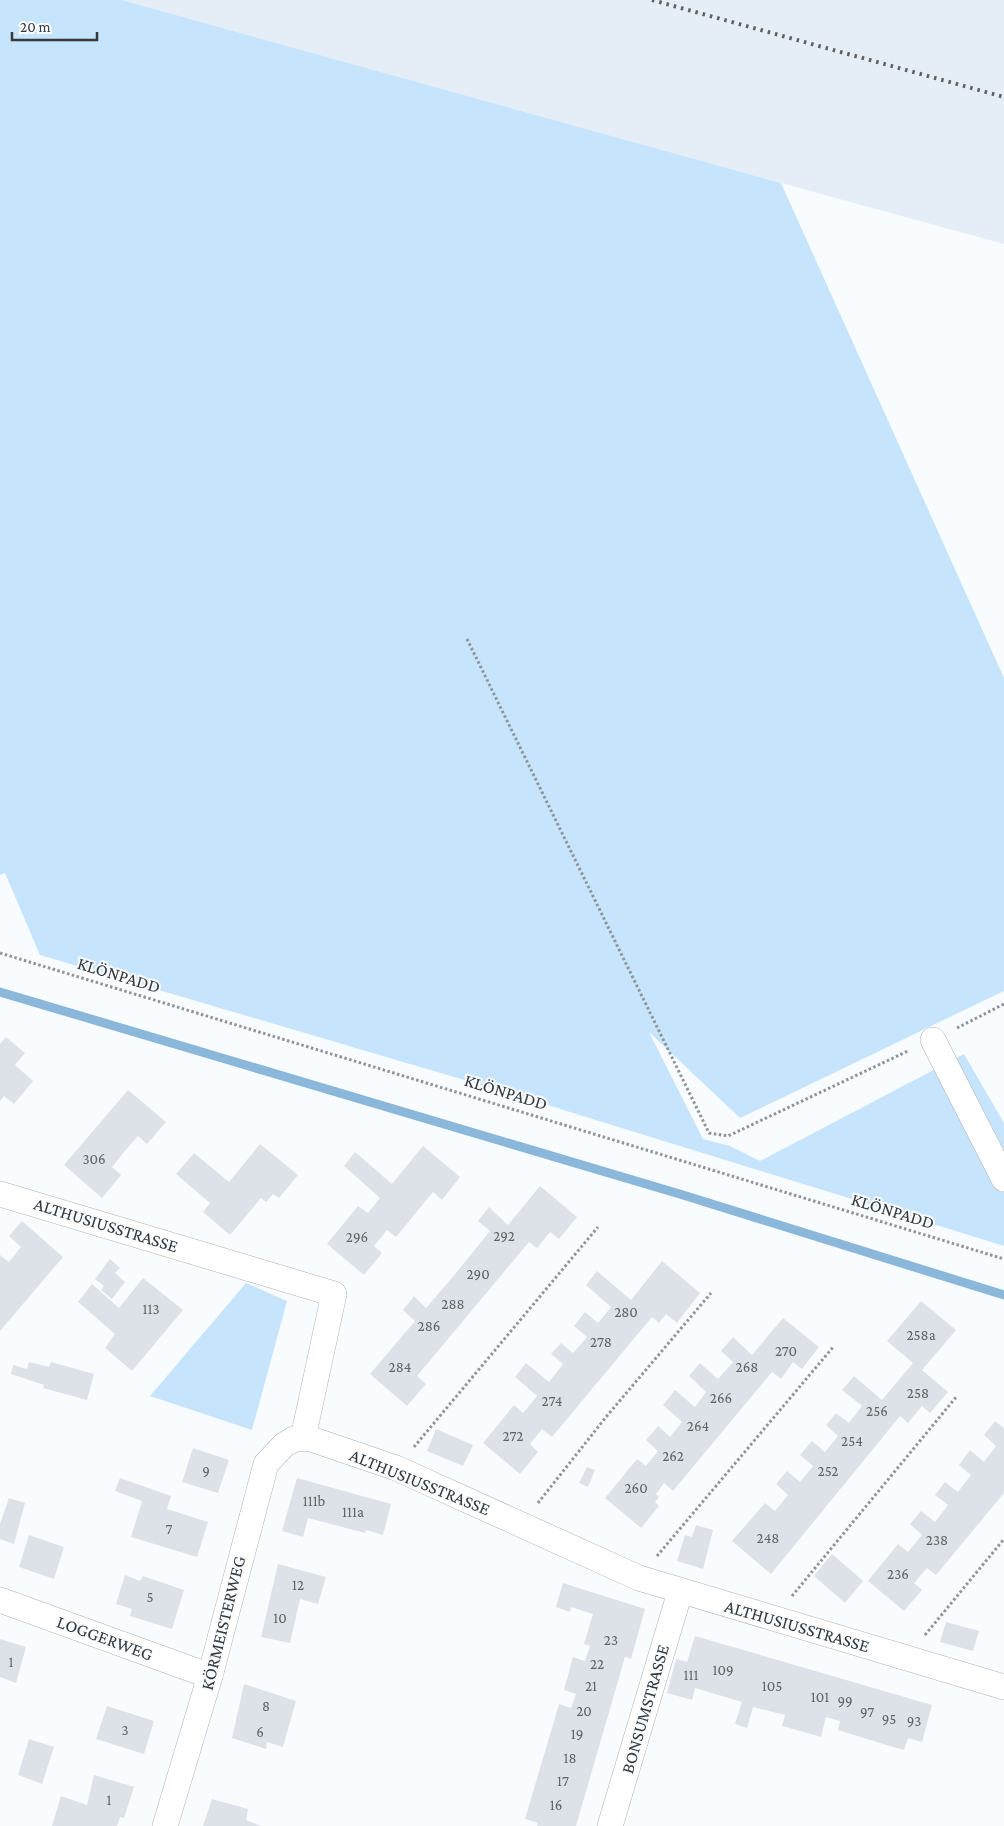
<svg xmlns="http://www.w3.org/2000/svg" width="1004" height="1826" viewBox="0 0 1004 1826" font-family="'Crimson Pro',serif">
  <rect width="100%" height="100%" fill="#f8fcff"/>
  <path fill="#e5eef6" d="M122,0h882v244l-223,-61z"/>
  <g fill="#c6e4fc">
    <path d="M0,0h122l659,183 223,495v313l-264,127 -91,-86 54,107 27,7 30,15 204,-107 40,69v123l-489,-151 -475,-140 -35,-82 -5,2z"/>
    <path d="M246,1283l41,18 -35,129 -102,-34z"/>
  </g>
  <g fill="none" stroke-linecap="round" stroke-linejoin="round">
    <path stroke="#8bb7da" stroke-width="9" d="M0,992l683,203 321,100"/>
  </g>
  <g fill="#dce2e7">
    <path d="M6,1037l19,16 -10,12 18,16 -19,23 -10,-8 -4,5v-57z"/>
    <path d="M128,1090l38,32 -19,22 -9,-8 -14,16 -12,15 9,8 -19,23 -38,-33z"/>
    <path d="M260,1144l38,31 -19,23 -6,-4 -7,8 -5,-4 -31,37 -27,-23 7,-9 -34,-29 18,-21 35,29z"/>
    <path d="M423,1146l37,31 -18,23 -9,-8 -37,45 -9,-7 -13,16 8,7 -18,22 -37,-31 31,-38 10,7 12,-15 -36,-32 11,-14 37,32z"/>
    <path d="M540,1186l37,31 -18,22 -9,-7 -13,16 -8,-6 -112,134 9,8 -19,22 -37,-32 45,-53 -12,-11 11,-14 12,12 26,-30 38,-47 -12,-10 11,-14 19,18z"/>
    <path d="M22,1221l41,36 -63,74v-76l9,7 12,-15 -12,-11z"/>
    <path d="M110,1259l10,9 -5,5 10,9 -13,17 -11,-9 3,-4 -9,-7z"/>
    <path d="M662,1261l38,32 -23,30 -11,-9 -7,9 -7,-6 -100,120 -10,-8 -12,15 8,8 -18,22 -37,-31 31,-38 9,8 14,-17 -22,-19 11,-14 23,19 14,-18 -12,-10 10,-11 12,10 14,-16 -13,-11 11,-14 13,11 13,-16 -25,-22 11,-14 34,29z"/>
    <path d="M143,1278l40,32 -51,61 -27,-23 10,-14 -37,-32 14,-18 27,24z"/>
    <path d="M921,1301l35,29 -34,40 26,22 -18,21 -8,-7 -14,17 -8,-7 -129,158 -39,-33 33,-38 10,8 13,-16 -12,-11 11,-13 13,11 13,-16 -13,-11 12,-14 13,11 13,-16 -12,-11 10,-12 13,10 13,-17 -20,-16 12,-14 28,24 31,-37 -26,-22z"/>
    <path d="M783,1318l36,29 -17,22 -9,-7 -12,17 -9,-7 -99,119 -9,-8 -8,11 3,3 -4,5 4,4 -18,22 -36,-30 32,-39 9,7 12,-15 -12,-11 12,-14 12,11 12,-15 -19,-17 12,-15 20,17 11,-15 -17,-16 11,-13 18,16 15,-17 -12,-11 12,-14 19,18z"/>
    <path d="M29,1362l20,5 2,-5 43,12 -7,26 -44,-12 1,-3 -33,-11 2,-9 14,4z"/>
    <path d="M995,1421l9,7v65l-68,82 -9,-7 -13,15 8,7 -18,21 -36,-30 30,-37 10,8 14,-17 -12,-11 11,-13 14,11 13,-17 -13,-10 10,-13 13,10 13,-17 -12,-10 11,-15 14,12 12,-16 -12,-11z"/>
    <path d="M436,1429l37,16 -10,21 -36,-15z"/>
    <path d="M193,1448l36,12 -11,33 -36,-11z"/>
    <path d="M587,1467l8,3 -7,17 -9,-4z"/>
    <path d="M120,1478l51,18 -4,13 41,13 -11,35 -66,-20 11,-36 -27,-10z"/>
    <path d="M297,1478l94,26 -8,31 -17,-5 -1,3 -57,-15 -5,19 -21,-6z"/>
    <path d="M9,1498l16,5 -11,41 -14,-5v-15z"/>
    <path d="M696,1525l17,5 -10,39 -26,-8 8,-26 7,2z"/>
    <path d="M29,1535l35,12 -10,32 -35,-12z"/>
    <path d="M832,1554l31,27 -18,22 -31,-27z"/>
    <path d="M278,1564l48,13 -8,27 -18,-5 -10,44 -29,-6z"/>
    <path d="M125,1575l15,6 3,-5 41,14 -12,39 -42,-13 2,-7 -16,-5z"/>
    <path d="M563,1583l82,26 -14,50 -6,-2 -49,169h-39l1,-3 -13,-4 24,-81 10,-34 12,4 5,-14 -12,-4 9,-33 12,4 5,-15 -6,-2 9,-30 -22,-7 -1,5 -14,-5z"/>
    <path d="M946,1622l33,9 -6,20 -33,-9z"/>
    <path d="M695,1636l237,69 -10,37 -14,-4 -4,12 -11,-3 -55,-17 2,-9 -14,-4 -5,20 -39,-11 3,-11 -32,-8 -6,21 -12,-4 7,-22 -47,-14 -3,12 -25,-7 9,-34 11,3z"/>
    <path d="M0,1639l26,8 -10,36 -16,-6z"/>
    <path d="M244,1684l52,17 -13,46 -16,-5 -1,7 -34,-11z"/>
    <path d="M107,1706l47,15 -10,33 -48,-15z"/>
    <path d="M29,1739l25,8 -12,37 -24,-9z"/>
    <path d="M94,1775l40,12 -10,31 -4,-1 -3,9h-65l9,-30 26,9z"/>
    <path d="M212,1799l36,10 -2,11 15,6h-58z"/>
  </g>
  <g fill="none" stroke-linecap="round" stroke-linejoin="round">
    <g stroke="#adb3b8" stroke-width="26">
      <g id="minor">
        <path d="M933,1040l71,139"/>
        <path d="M0,1194l334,100 -31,144"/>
        <path d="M0,1600l210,76"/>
        <path d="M165,1826l45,-150 56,-212 18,-19 10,-6h17l85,29 243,110 365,109"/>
        <path d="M610,1826l70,-234"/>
      </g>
    </g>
    <g stroke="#919496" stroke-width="3" stroke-dasharray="2.5 2.5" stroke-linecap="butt">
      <path d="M467,639l242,494 19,3 180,-85"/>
      <path d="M0,953l1004,306"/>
      <path d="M957,1028l47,-24"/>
      <path d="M414,1447l184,-220"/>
      <path d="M538,1503l68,-86 105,-124"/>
      <path d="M657,1556l177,-210"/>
      <path d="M792,1596l165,-200"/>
      <path d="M925,1635l79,-96"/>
    </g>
    <use href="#minor" stroke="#fff" stroke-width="25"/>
    <path stroke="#5e6062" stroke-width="4" stroke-dasharray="2.5 5" stroke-linecap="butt" d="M652,0l352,97"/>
  </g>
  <g text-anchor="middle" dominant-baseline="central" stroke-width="4" stroke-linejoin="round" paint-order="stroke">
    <g font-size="15" fill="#606265">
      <text x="94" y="1159">306</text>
      <text x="504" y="1236">292</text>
      <text x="357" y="1237">296</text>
      <text x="478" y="1274">290</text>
      <text x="453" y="1304">288</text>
      <text x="151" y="1309">113</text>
      <text x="626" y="1312">280</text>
      <text x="429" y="1326">286</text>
      <text x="921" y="1335">258a</text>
      <text x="601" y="1342">278</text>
      <text x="786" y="1351">270</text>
      <text x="400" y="1367">284</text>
      <text x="747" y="1367">268</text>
      <text x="918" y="1393">258</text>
      <text x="721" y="1398">266</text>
      <text x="552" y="1401">274</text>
      <text x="877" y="1411">256</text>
      <text x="698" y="1426">264</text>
      <text x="513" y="1436">272</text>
      <text x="852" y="1441">254</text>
      <text x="673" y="1456">262</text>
      <text x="206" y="1471">9</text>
      <text x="828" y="1471">252</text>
      <text x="636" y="1488">260</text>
      <text x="314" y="1501">111b</text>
      <text x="353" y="1512">111a</text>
      <text x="169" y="1529">7</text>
      <text x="768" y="1538">248</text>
      <text x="937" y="1540">238</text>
      <text x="898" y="1574">236</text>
      <text x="298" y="1585">12</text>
      <text x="150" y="1597">5</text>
      <text x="280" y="1618">10</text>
      <text x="611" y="1640">23</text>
      <text x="11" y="1662">1</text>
      <text x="597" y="1664">22</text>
      <text x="723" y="1670">109</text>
      <text x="691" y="1675">111</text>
      <text x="591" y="1686">21</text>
      <text x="772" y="1686">105</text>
      <text x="820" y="1697">101</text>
      <text x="845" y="1701">99</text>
      <text x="266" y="1706">8</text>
      <text x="584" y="1711">20</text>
      <text x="867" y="1712">97</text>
      <text x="889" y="1719">95</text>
      <text x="914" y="1721">93</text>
      <text x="125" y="1730">3</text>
      <text x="260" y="1732">6</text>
      <text x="577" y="1734">19</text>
      <text x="570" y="1758">18</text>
      <text x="563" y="1781">17</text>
      <text x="109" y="1800">1</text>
      <text x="556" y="1805">16</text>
    </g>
    <g font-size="18" fill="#36383a" stroke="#f8fcff">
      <text transform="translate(119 975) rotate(17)">KLÖNPADD</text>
      <text transform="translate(506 1092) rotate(17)">KLÖNPADD</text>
      <text transform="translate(893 1211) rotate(17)">KLÖNPADD</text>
      <text transform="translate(106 1225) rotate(17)">ALTHUSIUSSTRASSE</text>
      <text transform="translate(420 1482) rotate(22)">ALTHUSIUSSTRASSE</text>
      <text transform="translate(223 1623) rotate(-76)">KÖRMEISTERWEG</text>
      <text transform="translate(797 1626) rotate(16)">ALTHUSIUSSTRASSE</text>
      <text transform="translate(105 1638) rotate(20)">LOGGERWEG</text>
      <text transform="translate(645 1709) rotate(-74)">BONSUMSTRASSE</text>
    </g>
  </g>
  <path d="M12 32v8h85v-8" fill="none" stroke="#36383a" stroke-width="2.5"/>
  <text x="20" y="32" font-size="15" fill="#36383a" stroke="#f8fcff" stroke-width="4" paint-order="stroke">20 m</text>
</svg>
